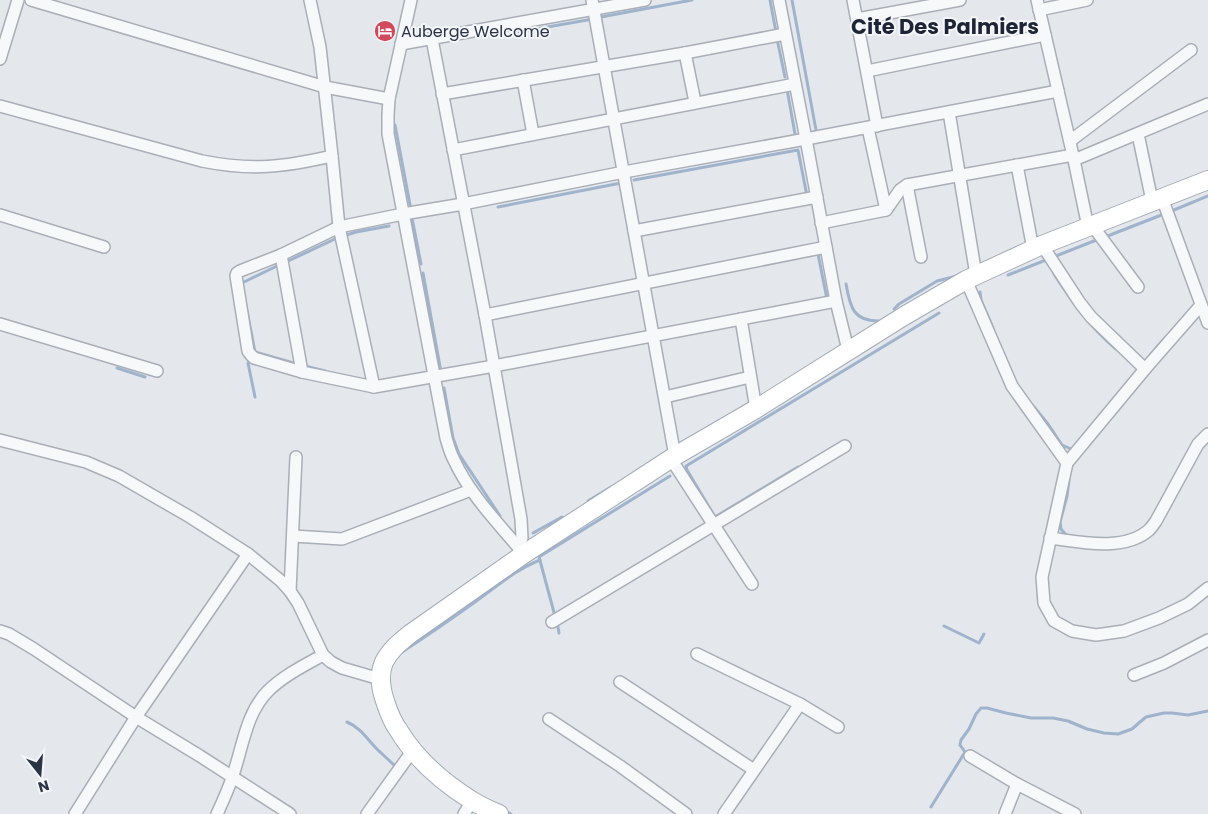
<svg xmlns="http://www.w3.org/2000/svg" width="1208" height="814" viewBox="0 0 1208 814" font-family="Poppins,sans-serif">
  <rect width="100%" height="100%" fill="#e4e7ec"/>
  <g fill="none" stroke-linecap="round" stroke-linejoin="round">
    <g stroke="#9fb4cc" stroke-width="3">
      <path d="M770,0l6,32"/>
      <path d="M792,0l24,130"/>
      <path d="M601,17l91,-17"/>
      <path d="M519,32l74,-13"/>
      <path d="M777,39l8,38"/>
      <path d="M787,89l8,45"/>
      <path d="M395,125l16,85"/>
      <path d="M634,180l164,-30 9,46"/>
      <path d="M498,207l123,-24"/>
      <path d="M1174,210l34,-14"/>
      <path d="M412,218l9,46"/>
      <path d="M1105,237l59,-23"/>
      <path d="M818,254l9,45"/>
      <path d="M1056,256l43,-17"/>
      <path d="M284,263l53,-25 19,-6 33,-6"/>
      <path d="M423,273l18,99"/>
      <path d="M1054,274c19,29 35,52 62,75"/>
      <path d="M1008,275l38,-15"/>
      <path d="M846,284c4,23 7,37 33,37l2,2"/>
      <path d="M242,285v-2l37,-18"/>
      <path d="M980,292l1,8 12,28"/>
      <path d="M246,306l9,46 42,12"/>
      <path d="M894,309l5,-5 38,-23 20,-5"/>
      <path d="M1151,354l14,-16"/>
      <path d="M249,361l-1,2 7,34"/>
      <path d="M305,366l20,5"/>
      <path d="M117,368l28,9"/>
      <path d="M444,388l9,50 6,16 41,62"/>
      <path d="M1034,407l14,17 14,21 9,4 3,-1"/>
      <path d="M741,408l12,-7"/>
      <path d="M588,501l23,-14"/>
      <path d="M715,517l-28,-47 -1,-4 253,-153"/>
      <path d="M715,517l83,-50"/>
      <path d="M533,533l29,-16"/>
      <path d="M1067,536l-6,-7 -1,-7 7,-26 2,-17"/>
      <path d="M555,616l-16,-59 131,-81"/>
      <path d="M557,622l2,11"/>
      <path d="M944,626l35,17 5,-9"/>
      <path d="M399,654c26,-17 51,-34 76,-52 21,-15 40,-32 65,-42"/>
      <path d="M347,722c14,6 20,17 30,27 6,6 12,11 18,17"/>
      <path d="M931,807l34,-55 -5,-7 1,-5 8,-11 7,-15 5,-6h6l19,5 25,5h22l15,3 19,8 17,4 14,1 14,-5 8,-7 6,-5 18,-4h8l16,2 20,-4"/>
      <path d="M505,811l6,3"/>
    </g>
    <g stroke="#a9aeb7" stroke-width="14">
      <g id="street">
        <path d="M31,0l294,87 64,12"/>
        <path d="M411,0l-22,99 -1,16v19l58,304c2,7 4,15 8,22 16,35 45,64 70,94"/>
        <path d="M592,0l83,456"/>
        <path d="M779,0l27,139 30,162 12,49"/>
        <path d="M853,0l24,126"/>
        <path d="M1037,0l37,160 14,67"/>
        <path d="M1039,10l48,-10"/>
        <path d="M857,19l103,-19"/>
        <path d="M432,39l53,276 36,204 1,19 -4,9"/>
        <path d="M401,44l244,-44"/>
        <path d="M685,53l10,49"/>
        <path d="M0,59l18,-59"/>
        <path d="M867,71l178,-36"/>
        <path d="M523,80l10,54"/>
        <path d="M442,94l243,-41 100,-19"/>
        <path d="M0,106l202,55c50,10 82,6 130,-5l-12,-109 -10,-47"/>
        <path d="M949,112l27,163"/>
        <path d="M868,128l18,82"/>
        <path d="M1138,134l14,67"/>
        <path d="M1070,141l121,-91"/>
        <path d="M453,150l342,-66"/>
        <path d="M332,156l7,71 35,160"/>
        <path d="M1074,160l134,-56"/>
        <path d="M1017,165l16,84"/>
        <path d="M907,185l14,72"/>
        <path d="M1162,198l46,125"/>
        <path d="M0,215l104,32"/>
        <path d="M821,223l65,-13 14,-20 7,-5 166,-30"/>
        <path d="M1092,225l46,62"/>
        <path d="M634,231l183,-34"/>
        <path d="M1042,245l38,58 11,14 54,52"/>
        <path d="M281,255l21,117 72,15 120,-21 342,-65"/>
        <path d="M966,280l46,106 55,77 -25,114 2,26 10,18 18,10 24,4 28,-4 35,-13 29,-14 20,-16"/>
        <path d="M485,315l341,-68"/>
        <path d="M741,319l15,90"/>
        <path d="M0,324l157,47"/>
        <path d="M302,372l-48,-14 -3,-3 -3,-4 -12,-75 1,-3 3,-2 41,-16 58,-28 64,-13 60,-10 161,-32 182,-33 252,-48"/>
        <path d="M665,397l85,-20"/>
        <path d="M0,440l86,22 33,14 71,41 58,37 33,27 9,10 8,12 25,52 8,7 11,6 38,11"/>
        <path d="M671,459l81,125"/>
        <path d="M1067,463l78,-94 56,-64"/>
        <path d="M293,536l49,3 129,-49"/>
        <path d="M1050,538c30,4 74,14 99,-8 3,-3 5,-6 7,-9l42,-77 10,-10"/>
        <path d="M290,591l6,-134"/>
        <path d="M552,622l293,-176"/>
        <path d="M0,631l9,3 25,15 102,68 64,39 90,58"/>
        <path d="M697,654l103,50 38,23"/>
        <path d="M1134,675l30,-12 44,-23"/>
        <path d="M620,682l134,88"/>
        <path d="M549,719l71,47 66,48"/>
        <path d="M970,756l47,28 58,30"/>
        <path d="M75,814l61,-97 112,-163"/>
        <path d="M217,814c6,-13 12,-26 16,-39 10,-29 13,-62 35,-84 15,-15 37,-26 55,-36"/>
        <path d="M367,814l46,-64"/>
        <path d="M464,814l8,-13"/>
        <path d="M724,814l76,-110"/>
        <path d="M1005,814l12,-30"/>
      </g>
    </g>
    <g stroke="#a3abb8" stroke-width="20">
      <path id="primary" d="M499,814c-9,-4 -19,-8 -28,-14 -27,-17 -55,-41 -72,-69 -6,-8 -10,-18 -13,-27 -5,-14 -8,-28 -2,-42 6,-12 16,-20 26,-28l114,-80 151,-98 81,-47 148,-93 62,-36 76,-35 166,-65"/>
    </g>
    <use href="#street" stroke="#f7f8fa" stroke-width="11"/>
    <use href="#primary" stroke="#fff" stroke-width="18"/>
  </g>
  <defs>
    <g id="hotel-disc" transform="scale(1.125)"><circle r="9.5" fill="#d1495b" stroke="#f4f6f9"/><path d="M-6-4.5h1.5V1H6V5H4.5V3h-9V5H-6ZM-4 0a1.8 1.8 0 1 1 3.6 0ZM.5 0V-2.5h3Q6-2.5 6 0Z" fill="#fff"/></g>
  </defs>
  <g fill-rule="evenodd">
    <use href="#hotel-disc" x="385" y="31"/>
  </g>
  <g text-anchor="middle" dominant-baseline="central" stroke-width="4" stroke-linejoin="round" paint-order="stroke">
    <g font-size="16" fill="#2b3445" stroke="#f4f6f9" text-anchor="start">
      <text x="401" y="31">Auberge Welcome</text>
    </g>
    <g font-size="21" font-weight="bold" fill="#1d2536" stroke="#f4f6f9">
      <text x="945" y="26">Cité Des Palmiers</text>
    </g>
  </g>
  <g transform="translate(40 774) rotate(163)" stroke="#f4f6f9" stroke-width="4" paint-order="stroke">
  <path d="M0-4L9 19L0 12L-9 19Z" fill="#2b3445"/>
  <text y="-8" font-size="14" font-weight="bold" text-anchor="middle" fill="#2b3445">N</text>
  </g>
</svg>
